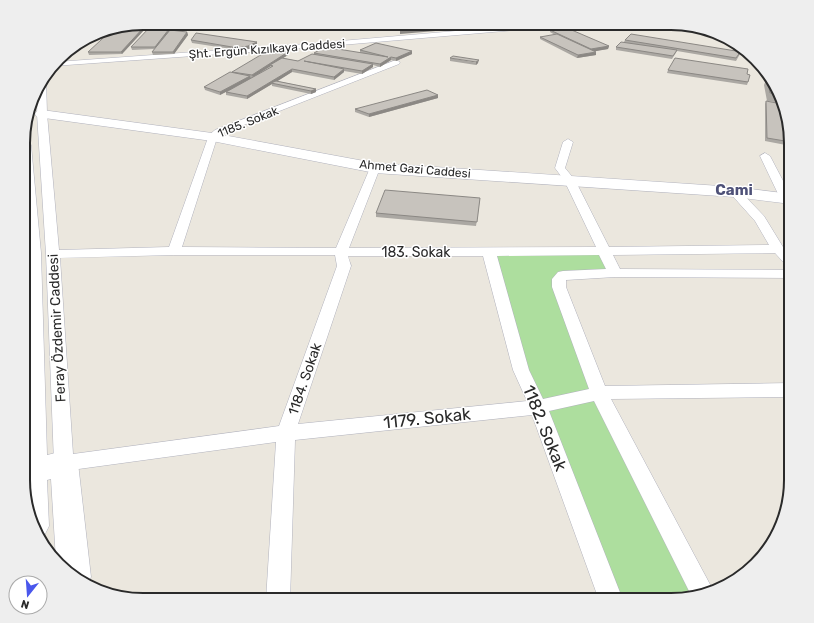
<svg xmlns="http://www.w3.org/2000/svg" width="814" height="623" viewBox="0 0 814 623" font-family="Rubik,sans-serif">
  <rect width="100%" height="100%" fill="#ebe7de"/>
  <path fill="#adde9e" d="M604,250l11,23 -56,6 40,114 103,200 -31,7h-60l-73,-193 -49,-155z"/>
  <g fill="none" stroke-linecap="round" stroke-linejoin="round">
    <g stroke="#b1b2bd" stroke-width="1">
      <g id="street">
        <path d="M549,23h28l-3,2 -268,23 -253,18 3,-4 250,-18z"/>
        <path d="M396,60l4,2 -1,2 -178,70 -4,4 -35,109 154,1 34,-80 5,-3 5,3 -31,80 247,-1 -32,-67 -9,-12 8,-26 5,-3 5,3 -8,26 10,12 34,67 160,-2 -14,-24 -26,-29 2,-2h8l25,26 19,31 8,7v12l-5,-1 -11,-12 -162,2 7,14 171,1v8l-176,-1 -49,3v7l39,99 186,-3v14l-180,2 102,191 -22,5 -97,-194 -45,10 74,189h-24l-67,-185 -237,25 -5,160h-24l10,-158 -212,29 -7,-2 -3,-6 -8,-209 -9,-140 1,-28 6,-9 2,2 1,35 12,136 110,-3 40,-112 6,-5zM174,255h161l2,11 -58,160 -206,28 -13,-196zM599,255l7,14 -43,2 -5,1 -6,7v8l37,102 -46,10 -14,-29 -32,-114zM348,256h135l30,114 14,31 -229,23 53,-158z"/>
        <path d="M765,153l5,3 21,40 -1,4h-8l-2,-2 -20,-42z"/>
      </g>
    </g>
    <g stroke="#b1b2bd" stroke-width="1">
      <g id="secondary">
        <path d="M42,110l170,23 163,30 360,24 56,7v10l-56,-7 -360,-24 -163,-32 -175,-24 -2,-3 2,-3z"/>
        <path d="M24,141l5,1 2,3 10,108 6,202 17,-4 10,3 4,9 13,114 -4,8 -23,-15 -8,-10 -5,-81 -4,1 2,46 -5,10 -5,2 -4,-4 -12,-46z"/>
      </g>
    </g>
    <use href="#street" fill="#fff" fill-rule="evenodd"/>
    <use href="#secondary" fill="#fff" fill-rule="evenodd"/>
  </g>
  <g fill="#aba8a3" fill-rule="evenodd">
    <path d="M143,23h15l-14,4 1,2 -23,25 -33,1 -1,-3 54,-25 -12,-2z"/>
    <path d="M170,23h58l-11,6z"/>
    <path d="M259,23h62l-12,7 -49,-5z"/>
    <path d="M550,30l59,16 -1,3 -14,2 2,4 -19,3 -37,-19v-2l15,-2 -5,-3z"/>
    <path d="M169,31l18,1 1,3 -14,19 -21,1 -1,-3 2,-3 -22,1 -1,-3z"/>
    <path d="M191,40l66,2v3l-8,4 -11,1 -46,-7z"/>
    <path d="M625,40l111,11 3,-5 11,7 3,3 -13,-2 -4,7 -59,-10 -5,8 -56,-9v-3l8,-5z"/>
    <path d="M360,50l52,4 -16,7 -5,-1 -11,7 -7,-2v2l-11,7 -18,-3v1l-10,8 -42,-8 -15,9 39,8v3l-5,2 -39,-8v-2l-25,15 -21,-4v-3l14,-8 -20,11 -15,-5 -1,-3 28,-14v-1l56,-20v3l-5,3 15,3 16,-7v-1l46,-1zM271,66v1l-12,6z"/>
    <path d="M450,58l28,5 -2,2 -26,-4z"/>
    <path d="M668,70l79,4 3,1 -3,10 -80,-12z"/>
    <path d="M767,77l12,13 3,13 -15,-2 -3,-16z"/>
    <path d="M438,95v3l-69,19 -14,-5v-3z"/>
    <path d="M766,101l25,41v4l-26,-5v-37z"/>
    <path d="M480,198l-4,28 -100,-9v-4z"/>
  </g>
  <g fill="#8b8884">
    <path d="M150,23h8l-13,4v-2z"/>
    <path d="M223,23h5l-11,6 -1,-3z"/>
    <path d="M316,23h5l-12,7v-2z"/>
    <path d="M468,23h6l-15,6 -59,5v-3z"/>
    <path d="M144,27l1,2 -23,25 -1,-2z"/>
    <path d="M169,29v3l-14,17v-2z"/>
    <path d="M187,32l1,3 -14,19 -1,-2z"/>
    <path d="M257,42v3l-8,4 -11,1v-2z"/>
    <path d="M609,46l-1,3 -17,3v-3z"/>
    <path d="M412,51v3l-16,7v-3z"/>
    <path d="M288,52v3l-16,10h-2l1,1 -18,11 -1,-2z"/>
    <path d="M596,52v3l-19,3 1,-3z"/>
    <path d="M391,57v3l-11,7v-3z"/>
    <path d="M479,60l-1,3 -2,2v-3z"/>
    <path d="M373,64v3l-11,7v-3z"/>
    <path d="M292,69v3l-19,12 -2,-1 1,1 -25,15v-3z"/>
    <path d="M344,69v3l-10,8v-3z"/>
    <path d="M250,76l1,3 -31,16v-3z"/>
    <path d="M316,89v3l-5,2v-3z"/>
    <path d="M438,95v3l-69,19v-3z"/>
  </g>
  <g fill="#c7c3bd" stroke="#8b8884">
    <path d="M143,23h7l-5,2 -7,-1z"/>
    <path d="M190,23h33l-7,3z"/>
    <path d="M262,23h54l-7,5z"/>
    <path d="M409,23h59l-9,4 -59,4z"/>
    <path d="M117,27h27l-23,25h-33l26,-24z"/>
    <path d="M150,27l19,2 -14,18h-24z"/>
    <path d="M567,28l42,18 -18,3 -41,-19z"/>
    <path d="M170,30l17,2 -14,20h-21z"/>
    <path d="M196,33l61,9 -9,4 -10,2 -47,-8z"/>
    <path d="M557,34l39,18 -18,3 -38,-18z"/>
    <path d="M631,34l105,17 3,-5 11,7 -9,-2 -5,7 -111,-18z"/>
    <path d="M621,42l56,8 -4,6 -57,-9z"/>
    <path d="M376,43l36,8 -16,7 -5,-1 -11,7 -66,-11 11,-6 63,10 -28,-7z"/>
    <path d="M269,50l19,2 -36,23 -20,-3z"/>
    <path d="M312,54l61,10 -11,7 -58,-10 40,8 -10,8 -42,-8 -45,27 -21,-4 47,-26 -3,-1 12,-7 16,3z"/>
    <path d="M453,56l26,4 -3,2 -26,-4z"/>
    <path d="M675,58l73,11 -1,5 3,1 -2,7 -80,-12z"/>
    <path d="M230,72l20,4 -30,16 -16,-5z"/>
    <path d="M767,77h2l10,13 1,4 -10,-1z"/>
    <path d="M276,81l40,8 -5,2 -40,-8z"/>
    <path d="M427,90l11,5 -69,19 -14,-5z"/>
    <path d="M766,101l16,3 9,38 -24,-4z"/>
    <path d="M385,190l95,8 -3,24 -101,-9z"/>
  </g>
  <g text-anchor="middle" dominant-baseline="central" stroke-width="3" stroke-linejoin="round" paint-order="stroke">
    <g font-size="12" fill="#2a2a2a" stroke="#fff">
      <text transform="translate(267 49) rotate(-4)">Şht. Ergün Kızılkaya Caddesi</text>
      <text transform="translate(248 122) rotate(-22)">1185. Sokak</text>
      <text transform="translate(415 169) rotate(5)">Ahmet Gazi Caddesi</text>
    </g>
    <g font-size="14" fill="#2a2a2a" stroke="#fff">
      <text x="416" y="252">183. Sokak</text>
      <text transform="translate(57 328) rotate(-93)">Feray Özdemir Caddesi</text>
      <text transform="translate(305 379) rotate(-71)">1184. Sokak</text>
    </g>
    <g font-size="15" font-weight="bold" fill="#4e5178" stroke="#fff">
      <text x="734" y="190">Cami</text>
    </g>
    <g font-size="17" fill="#2a2a2a" stroke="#fff">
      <text transform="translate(427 418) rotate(-6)">1179. Sokak</text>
      <text transform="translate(545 428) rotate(68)">1182. Sokak</text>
    </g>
  </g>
  <path d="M0 0H814V623H0ZM143 30H671A113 113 0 0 1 784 143V480A113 113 0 0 1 671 593H143A113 113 0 0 1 30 480V143A113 113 0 0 1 143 30Z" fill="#eee" fill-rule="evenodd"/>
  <path fill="none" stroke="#2a2a2a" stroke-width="2" d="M143 30H671A113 113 0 0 1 784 143V480A113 113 0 0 1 671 593H143A113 113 0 0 1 30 480V143A113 113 0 0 1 143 30Z"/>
  <g transform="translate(28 595) rotate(197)"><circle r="19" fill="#ffffff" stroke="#aaaaaa"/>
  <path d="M0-3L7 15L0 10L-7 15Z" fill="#4a57ec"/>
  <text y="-6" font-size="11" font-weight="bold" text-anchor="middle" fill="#2a2a2a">N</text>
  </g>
</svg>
